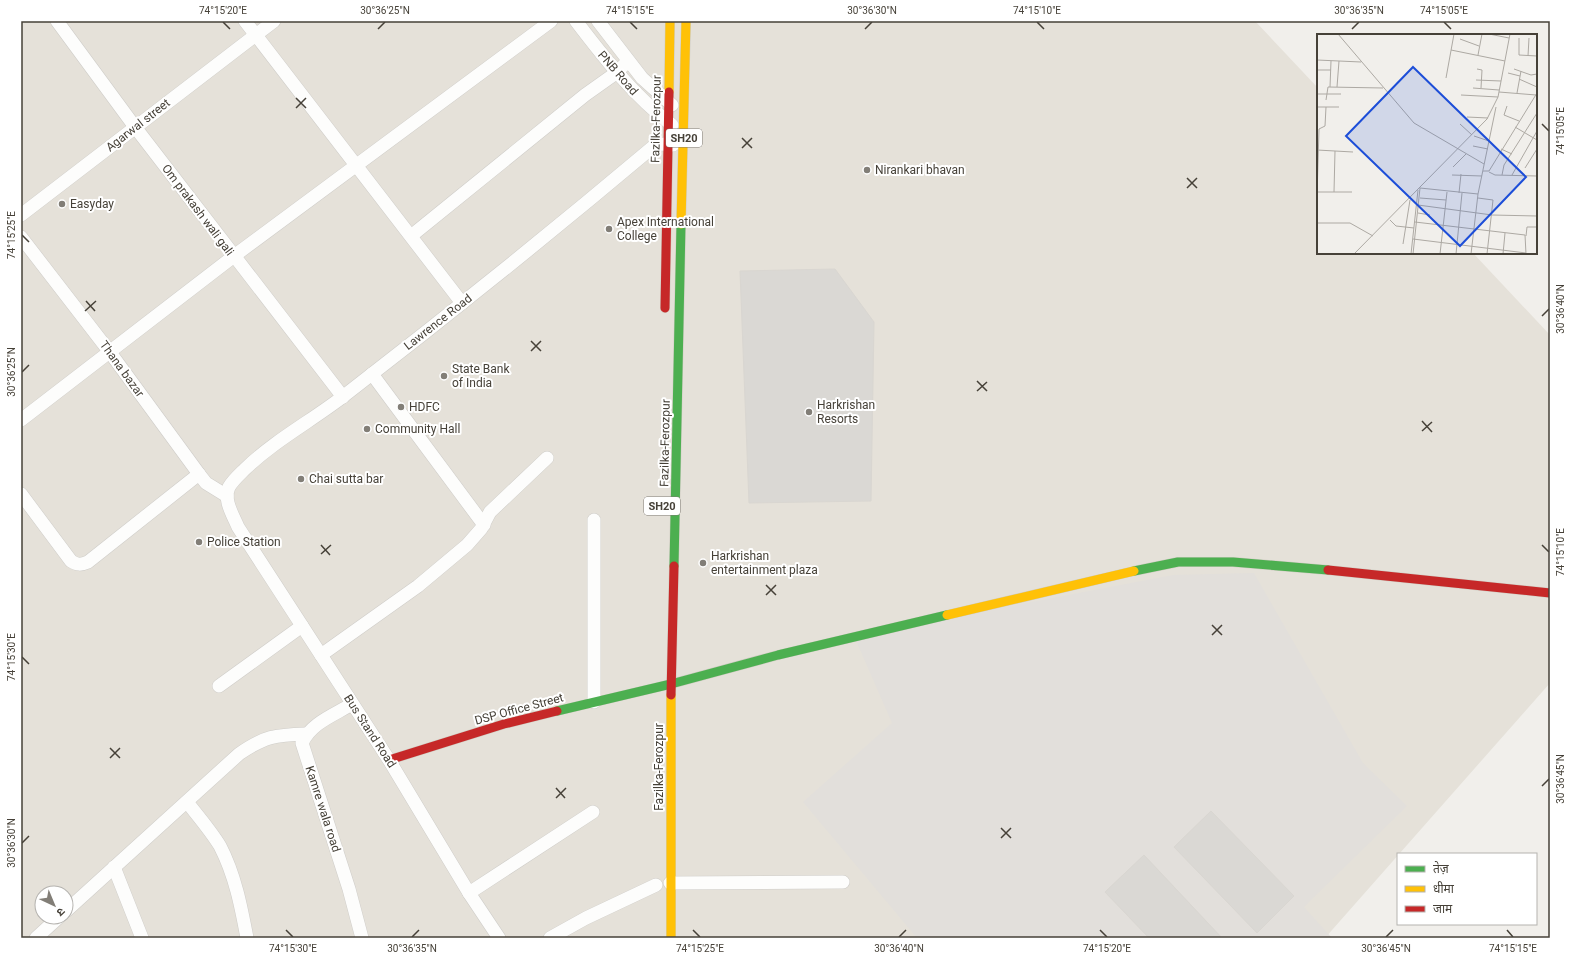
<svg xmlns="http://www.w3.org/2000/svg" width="1571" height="959" viewBox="0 0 1571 959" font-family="Roboto,'Noto Sans Devanagari',sans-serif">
  <rect width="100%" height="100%" fill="#f1efeb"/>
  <path fill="#e5e1d9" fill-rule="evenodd" d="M21,21h1234l63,67v165h155l77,82v348l-225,255h-1304zM42,893h24v24h-24z"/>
  <path fill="#e2dfdb" d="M1254,573l109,190 44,43 -103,101 28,31h-415l-114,-136 89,-79 -38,-87 319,-61z"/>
  <g fill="#dad8d4" stroke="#d9d6d1">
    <path d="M835,269l39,53 -3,179 -122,2 -9,-232z"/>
    <path d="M1211,811l83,85 -37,37 -83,-86z"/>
    <path d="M1144,855l78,83h-73l-44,-46z"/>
  </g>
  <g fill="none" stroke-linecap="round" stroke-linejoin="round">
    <g stroke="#cfcdc9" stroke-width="14">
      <g id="street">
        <path d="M57,21l78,106 208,270"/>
        <path d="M245,21l217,282"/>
        <path d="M576,21c29,38 58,75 96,104"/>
        <path d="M598,21l44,57 30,27"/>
        <path d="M21,215l253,-194"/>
        <path d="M411,236l174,-141 31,-22 12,-12"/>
        <path d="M21,237l88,114 90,123 7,9 21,13"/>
        <path d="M372,374l112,151"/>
        <path d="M21,420l213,-164 317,-235"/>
        <path d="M21,494l50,67c6,4 10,4 17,1l111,-88"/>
        <path d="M594,520v182"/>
        <path d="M321,655l97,-69 49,-41 14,-16 9,-17 57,-54"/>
        <path d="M219,686l83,-60"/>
        <path d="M352,704c-18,11 -41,19 -50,39l47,146 13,49"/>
        <path d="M187,802c11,14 24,29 33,44 15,29 21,60 27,92"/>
        <path d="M114,867l28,71"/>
        <path d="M670,883l173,-1"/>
        <path d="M469,893l124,-81"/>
        <path d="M66,911l173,-157c26,-18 36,-19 67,-20"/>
        <path d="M36,938l23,-21"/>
        <path d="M499,938l-30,-45 -80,-133 -151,-233c-5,-12 -15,-27 -9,-40 4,-7 11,-13 16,-18 30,-29 68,-49 100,-74 105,-81 208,-164 309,-249l7,-2 12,1"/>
        <path d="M550,938l36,-20 70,-33"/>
      </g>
    </g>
    <g stroke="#cfccc2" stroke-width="10">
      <g id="fast">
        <path d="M674,566l7,-342"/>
        <path d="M1134,571l44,-9h55l95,8"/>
        <path d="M557,711l114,-27 107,-29 169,-40"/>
      </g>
    </g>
    <g stroke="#cfccc2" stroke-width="10">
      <g id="slow">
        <path d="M669,92l1,-71"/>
        <path d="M681,224l5,-203"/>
        <path d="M947,615l187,-44"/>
        <path d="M671,695v243"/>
      </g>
    </g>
    <g stroke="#cfccc2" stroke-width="10">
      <g id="jam">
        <path d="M665,308l4,-216"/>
        <path d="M1328,570l222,23"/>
        <path d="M671,695l3,-129"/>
        <path d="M389,760l115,-36 53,-13"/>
      </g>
    </g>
    <use href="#street" stroke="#fdfdfc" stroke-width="13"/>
    <use href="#fast" stroke="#4caf50" stroke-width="9"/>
    <use href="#slow" stroke="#ffc107" stroke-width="9"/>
    <use href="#jam" stroke="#c62828" stroke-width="9"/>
  </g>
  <path fill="none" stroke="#464138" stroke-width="1.5" d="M223,22l7,7M630,22l7,7M1037,22l7,7M1444,22l7,7M378,29l7,-7M865,29l7,-7M1352,29l7,-7M296,98l10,10M296,108l10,-10M1542,124l7,7M742,138l10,10M742,148l10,-10M1187,178l10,10M1187,188l10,-10M22,235l7,7M86,301l9,10M85,311l11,-10M1542,316l7,-7M531,341l10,10M531,351l10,-10M22,372l7,-7M977,381l10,10M977,391l10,-9M1422,421l10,11M1422,431l10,-9M321,545l9,10M1542,545l7,7M321,554l10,-9M766,585l10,10M766,595l10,-10M1212,625l10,10M1212,635l10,-10M22,657l7,7M110,748l10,10M110,758l10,-10M1542,786l7,-7M556,788l9,10M556,798l10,-10M1001,828l10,10M1001,838l10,-10M22,843l7,-7M286,930l7,7M693,930l7,7M1100,930l7,7M1507,930l6,7M412,937l7,-7M899,937l7,-7M1386,937l7,-7"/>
  <g fill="#827e77" stroke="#fff" stroke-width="1.5">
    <circle cx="867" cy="170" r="4"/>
    <circle cx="62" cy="204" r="4"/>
    <circle cx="609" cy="229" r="4"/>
    <circle cx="444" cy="376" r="4"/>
    <circle cx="401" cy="407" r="4"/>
    <circle cx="809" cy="412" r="4"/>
    <circle cx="367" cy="429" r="4"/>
    <circle cx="301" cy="479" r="4"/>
    <circle cx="199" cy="542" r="4"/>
    <circle cx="703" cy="563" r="4"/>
  </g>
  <g text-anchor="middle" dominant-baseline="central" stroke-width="4" stroke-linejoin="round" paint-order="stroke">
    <g fill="#fff" stroke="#7e7a74" stroke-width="1">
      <rect x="666" y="129" width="36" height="18" rx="3"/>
      <rect x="644" y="497" width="36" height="18" rx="3"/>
    </g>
    <g font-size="11" font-weight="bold" fill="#464138">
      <text x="684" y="138">SH20</text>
      <text x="662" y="506">SH20</text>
    </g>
    <g font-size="12" fill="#464138" stroke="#fff">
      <text transform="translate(618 73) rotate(49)">PNB Road</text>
      <text transform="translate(656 119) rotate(-89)">Fazilka-Ferozpur</text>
      <text transform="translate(138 125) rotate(-38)">Agarwal street</text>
      <text transform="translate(198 210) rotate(53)">Om prakash wali gali</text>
      <text transform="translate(438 322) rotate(-38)">Lawrence Road</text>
      <text transform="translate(122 369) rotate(54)">Thana bazar</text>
      <text transform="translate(665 443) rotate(-89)">Fazilka-Ferozpur</text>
      <text transform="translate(519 709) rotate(-15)">DSP Office Street</text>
      <text transform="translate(370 731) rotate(57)">Bus Stand Road</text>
      <text transform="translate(659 767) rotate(-90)">Fazilka-Ferozpur</text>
      <text transform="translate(323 809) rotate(72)">Kamre wala road</text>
    </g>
    <g font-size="12" fill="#464138" stroke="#fff" text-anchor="start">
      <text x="875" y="170">Nirankari bhavan</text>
      <text x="70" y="204">Easyday</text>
      <text x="617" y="222">Apex International<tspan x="617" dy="14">College</tspan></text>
      <text x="452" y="369">State Bank<tspan x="452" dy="14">of India</tspan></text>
      <text x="817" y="405">Harkrishan<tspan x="817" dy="14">Resorts</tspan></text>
      <text x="409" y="407">HDFC</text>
      <text x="375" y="429">Community Hall</text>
      <text x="309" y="479">Chai sutta bar</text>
      <text x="207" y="542">Police Station</text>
      <text x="711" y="556">Harkrishan<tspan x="711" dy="14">entertainment plaza</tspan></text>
    </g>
  </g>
  <g transform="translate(1317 34)">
    <rect width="220" height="220" fill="#f1efeb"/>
    <path fill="none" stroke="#ada9a3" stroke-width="1" d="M21,0l76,89 70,41M172,0l20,4M220,2v15M202,4v17l18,1M143,5l19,7M134,16l54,11M161,21l4,-21M211,22l1,-18M0,26l44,2M160,35l5,1 -1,18M197,35l17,6 6,-1M0,36h14M191,39l12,3M129,44l8,-44M202,45l18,8M159,46l25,1M13,53l1,-26M20,53l2,-26M156,54l26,2M182,58l37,3M200,59l4,-22M0,60h24M144,61l37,2M9,66l2,-13 55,1M190,72l-3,9 15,6M0,73h22M150,83l21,1M143,90l12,11M198,93l22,13M157,102l15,5M156,112l15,3M184,115l11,5M0,116l36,2M136,133l13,-13M208,134l12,-19M166,137h6l48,-78M172,138l6,3 42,1M135,141l30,1M185,141l2,-10 33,-52M195,141l25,-44M103,154l58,6 18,-87M0,158h35M17,158l1,-41M142,159l2,-19M0,162l2,-67 6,-3 1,-19M103,164l26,2M161,164l15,2 -6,54M101,171l74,10 45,1M101,179l12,2M73,186l6,6 18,2M98,188l110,13 1,19M0,189h33l23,13M209,202l1,-9h10M96,205l113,14M86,210l7,-44M37,220l133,-135 11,-22 12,-63M94,220l7,-64M96,220l7,-66M123,220l7,-62M139,220l6,-61M154,220l7,-60M186,220l2,-21"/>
    <path fill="#1d4ed8" fill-opacity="0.15" stroke="#1d4ed8" stroke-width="2" d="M96,33l113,110 -66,69 -114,-110z"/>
    <rect width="220" height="220" fill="none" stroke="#464138" stroke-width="2"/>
  </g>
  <rect width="1571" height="959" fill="none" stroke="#ffffff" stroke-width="44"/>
  <rect x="1397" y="853" width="140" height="72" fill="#ffffff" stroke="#b5b3af"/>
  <rect x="1405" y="866" width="20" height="6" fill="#4caf50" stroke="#b5b3af"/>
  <text x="1433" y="873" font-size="12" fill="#464138">तेज़</text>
  <rect x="1405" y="886" width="20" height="6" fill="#ffc107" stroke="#b5b3af"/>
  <text x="1433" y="893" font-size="12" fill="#464138">धीमा</text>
  <rect x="1405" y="906" width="20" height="6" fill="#c62828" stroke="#b5b3af"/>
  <text x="1433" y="913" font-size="12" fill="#464138">जाम</text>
  <g transform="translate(54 905) rotate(136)"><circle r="19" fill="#ffffff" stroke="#b5b3af"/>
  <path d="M0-3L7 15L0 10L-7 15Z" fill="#827e77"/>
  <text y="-6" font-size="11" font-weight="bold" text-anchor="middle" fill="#464138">उ</text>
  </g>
  <rect x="22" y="22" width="1527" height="915" fill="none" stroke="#464138" stroke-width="1.5"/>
  <g font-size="10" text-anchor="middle" fill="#464138">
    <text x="223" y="14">74°15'20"E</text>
    <text x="385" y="14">30°36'25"N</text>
    <text x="630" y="14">74°15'15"E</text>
    <text x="872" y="14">30°36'30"N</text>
    <text x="1037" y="14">74°15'10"E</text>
    <text x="1359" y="14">30°36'35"N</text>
    <text x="1444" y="14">74°15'05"E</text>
    <text transform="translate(1560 131) rotate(-90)" y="4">74°15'05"E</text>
    <text transform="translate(11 235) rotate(-90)" y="4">74°15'25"E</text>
    <text transform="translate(1560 309) rotate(-90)" y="4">30°36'40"N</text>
    <text transform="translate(11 372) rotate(-90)" y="4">30°36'25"N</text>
    <text transform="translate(1560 552) rotate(-90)" y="4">74°15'10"E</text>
    <text transform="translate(11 657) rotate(-90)" y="4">74°15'30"E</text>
    <text transform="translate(1560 779) rotate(-90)" y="4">30°36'45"N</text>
    <text transform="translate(11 843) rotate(-90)" y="4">30°36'30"N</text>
    <text x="293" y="952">74°15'30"E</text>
    <text x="412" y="952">30°36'35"N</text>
    <text x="700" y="952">74°15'25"E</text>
    <text x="899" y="952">30°36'40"N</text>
    <text x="1107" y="952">74°15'20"E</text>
    <text x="1386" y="952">30°36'45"N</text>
    <text x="1513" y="952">74°15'15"E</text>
  </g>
</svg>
